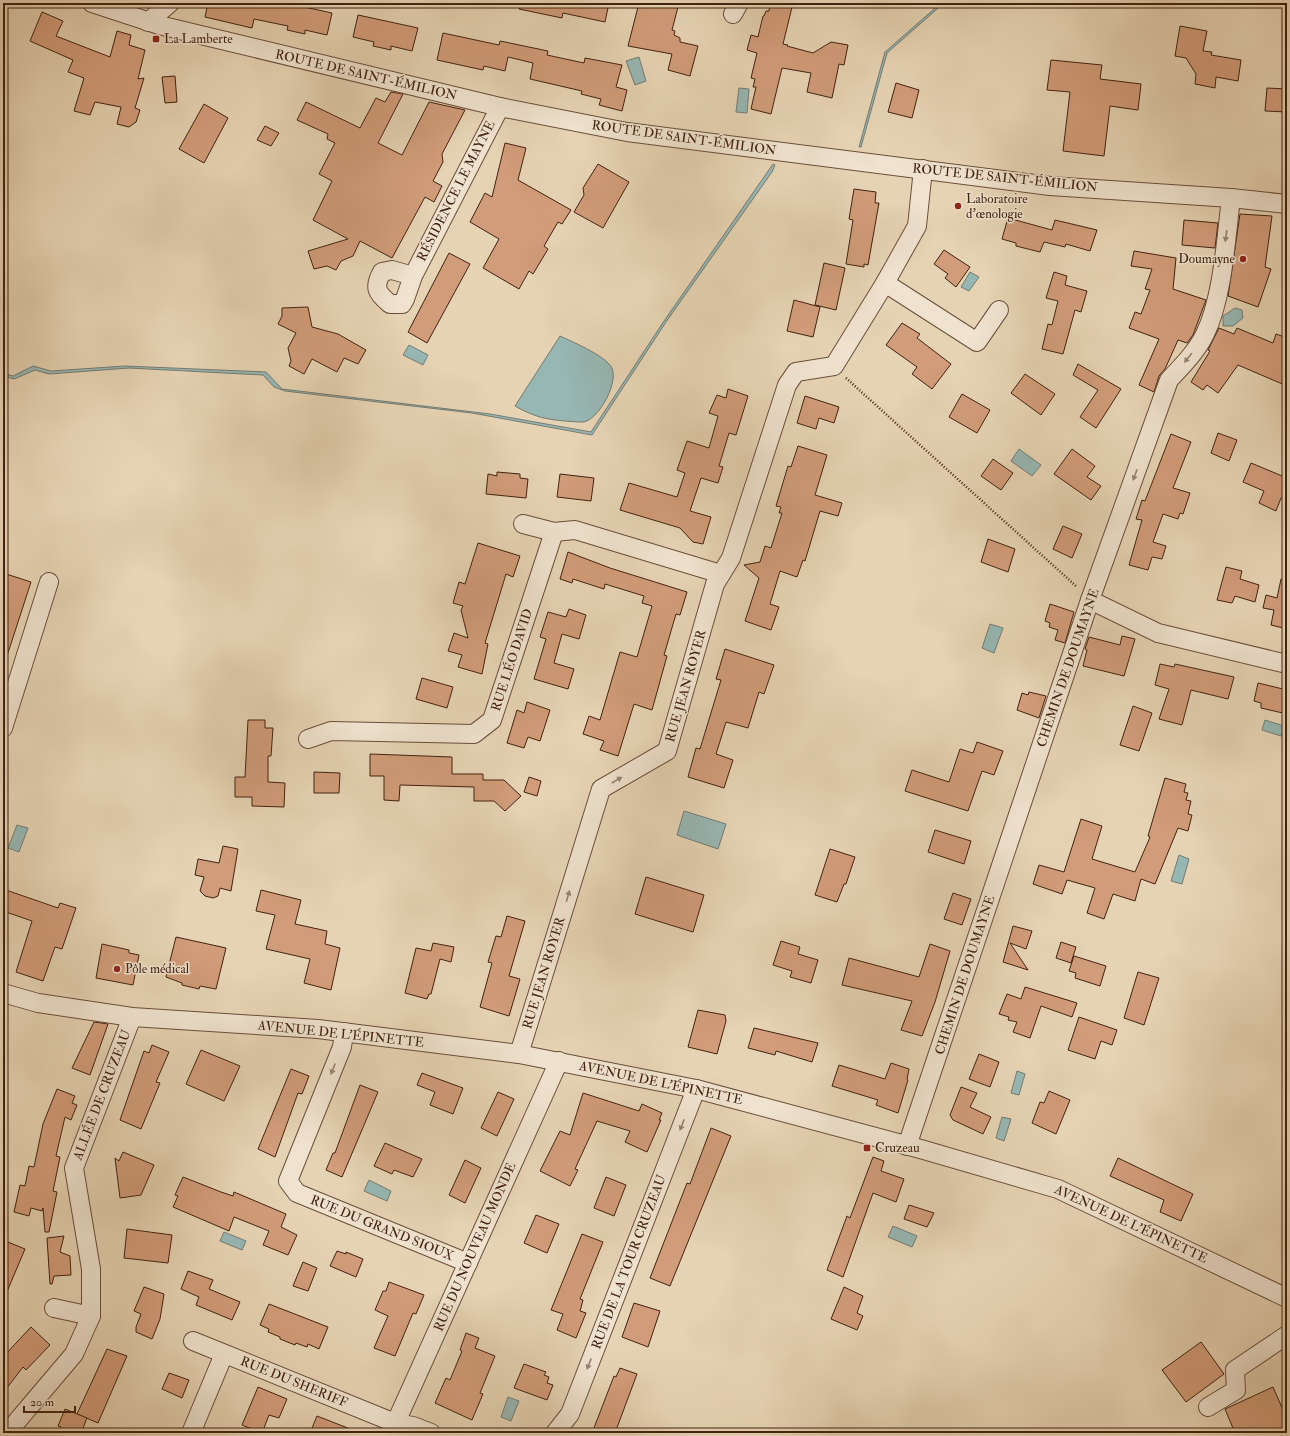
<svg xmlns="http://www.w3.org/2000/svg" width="1290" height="1436" viewBox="0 0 1290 1436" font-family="'IM FELL Double Pica',serif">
  <rect width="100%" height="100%" fill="#e6d3b3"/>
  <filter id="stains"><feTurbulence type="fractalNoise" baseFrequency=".005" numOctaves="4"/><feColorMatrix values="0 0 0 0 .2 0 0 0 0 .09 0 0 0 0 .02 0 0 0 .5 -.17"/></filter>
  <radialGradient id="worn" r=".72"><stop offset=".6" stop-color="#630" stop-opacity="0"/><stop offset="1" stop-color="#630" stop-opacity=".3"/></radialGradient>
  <g fill="#97b7b3" stroke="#757b72">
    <path d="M941,3h3l-57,50 -26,94h-2l26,-95z"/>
    <path d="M639,57l7,24 -11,4 -9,-24z"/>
    <path d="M739,88l10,1 -2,24 -11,-1z"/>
    <path d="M773,164l2,1 -3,7 -106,150 -74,113 -120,-22 -187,-22 -11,-4 -11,-12 -134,-7 -80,6 -14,-4 -21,9 -11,-3v-3l10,3 20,-10 18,5 74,-5 141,6 16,17 208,25 101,18 71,-108z"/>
    <path d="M970,272l9,5 -10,14 -8,-4z"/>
    <path d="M1235,308l7,2 1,8 -10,8h-10v-10z"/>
    <path d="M560,336c13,6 41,18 50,29 12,14 -12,56 -27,57 -11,0 -36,-2 -46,-6 -7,-2 -15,-6 -22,-10z"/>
    <path d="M409,345l19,10 -5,10 -20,-10z"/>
    <path d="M1019,449l22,16 -9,11 -21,-15z"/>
    <path d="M990,624l13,4 -9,25 -12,-5z"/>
    <path d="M1265,720l19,6 -3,10 -19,-6z"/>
    <path d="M684,811l42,13 -8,25 -41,-14z"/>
    <path d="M17,825l11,3 -9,24 -11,-4z"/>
    <path d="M1179,855l10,4 -7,25 -11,-3z"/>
    <path d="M1017,1071l8,3 -6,21 -8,-2z"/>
    <path d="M1002,1117l9,2 -7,22 -8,-3z"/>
    <path d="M369,1180l22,11 -4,10 -23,-10z"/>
    <path d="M893,1226l24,10 -5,11 -24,-10z"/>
    <path d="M224,1232l22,9 -4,9 -22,-9z"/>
    <path d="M508,1397l11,4 -8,20 -10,-4z"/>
  </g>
  <g fill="#d19c79" stroke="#422211">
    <path d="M208,3h78l46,10 -5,22 -22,-5v4l-18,-4 1,-4 -34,-7 -2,9 -47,-11z"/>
    <path d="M520,3h89l-4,19 -42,-9 -1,5 -43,-9z"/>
    <path d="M639,3h40l-7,27 3,1 -1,4 6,3v4l18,4 -8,30 -22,-6 4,-16 -44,-8z"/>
    <path d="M770,3h23l-10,41 5,1 -1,1 26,7 18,-11 17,3 -4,20 -5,-1 -7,34 -25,-6 4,-19 -29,-5 -11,46 -20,-5 5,-22h-3l2,-8 -4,-1 6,-25 -10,-3 4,-15 7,2 5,-21h1l2,-5h3z"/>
    <path d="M42,12l21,9 -7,15 54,21 7,-26 14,4 -2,10 16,5 -7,29 6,-1 -9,30 5,2 -4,12 -7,5 -12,-3 4,-17 -26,-5 -5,13 -16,-4 10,-33 -16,-6 5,-12 -43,-19z"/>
    <path d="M358,15l60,13 -6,23 -21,-5v4l-18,-4 1,-4 -21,-5z"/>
    <path d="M1180,26l27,5 -4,20 9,1 -1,3 30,5 -3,21 -22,-4 -1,11 -20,-4 1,-10 -10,-16 -11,-2z"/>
    <path d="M443,33l56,12 1,-4 48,10 -1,4 37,8 1,-5 37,7 -6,22 11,3 -5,21 -23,-6 2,-6 -20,-5 1,-3 -52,-12 3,-16 -25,-6 -3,14 -21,-5 -1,4 -46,-10z"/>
    <path d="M1051,60l51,5 -2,14 41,5 -3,26 -28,-4 -6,50 -41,-5 7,-59 -23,-2z"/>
    <path d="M175,76l2,26 -12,1 -3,-26z"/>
    <path d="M896,83l23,7 -7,28 -24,-6z"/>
    <path d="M1267,88l20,1v23l-22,-1z"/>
    <path d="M391,92l12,2 -25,49 24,12 27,-53 36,8 -23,44 1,8 -10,19 9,5 -8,16 -9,-5 -33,61 -32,-17 -7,15 -12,5 -5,9 -9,-4 -13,3 -6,-18 40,-12 -35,-19 19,-39 -13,-7 16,-31 -8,-4 1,-5 -31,-14 9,-18 54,26 16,-30 9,4z"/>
    <path d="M204,104l24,14 -24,45 -25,-14z"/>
    <path d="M265,126l14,7 -8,13 -14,-6z"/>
    <path d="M505,143l21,5 -8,32 53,30 -9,14 -4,-2 -14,24 4,3 -15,25 -4,-3 -10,18 -36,-21 16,-29 -29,-17 15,-29 7,4z"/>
    <path d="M598,164l31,18 -26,46 -29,-16 10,-17 -1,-7z"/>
    <path d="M854,189l22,3 -1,11h4l-11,62 -4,-1v3l-18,-3 7,-44 -4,-1z"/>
    <path d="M1240,214l32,2 -7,51 6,2 -13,38 -30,-11z"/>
    <path d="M1008,218l44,12 3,-10 42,10 -7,21 -24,-7 -1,3 -21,-5 -4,10 -24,-6v-3l-14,-4z"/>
    <path d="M1184,220l34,3 -3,25 -33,-3z"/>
    <path d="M944,250l26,17 -14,20 -11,-9 3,-4 -14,-10z"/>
    <path d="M1134,251l42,7 -3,31 33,11 -13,35 -6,8 -9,-3 -13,29 -6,7 -5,16 -15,-7 20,-46 -30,-11 6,-16 6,2 9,-24 -5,-1 7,-20 -21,-3z"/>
    <path d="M449,253l21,11 -43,79 -19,-11z"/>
    <path d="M824,263l21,5 -9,42 -21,-5z"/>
    <path d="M1054,272l13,4 -2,9 22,6 -6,21 -6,-2 -12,44 -21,-5 6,-25 4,1 6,-24 -12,-3z"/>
    <path d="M794,300l26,7 -7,30 -26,-6z"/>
    <path d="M308,307l4,20 26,7 28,16 -8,14 -14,-6 -7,14 -25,-13 -8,15 -15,-8 2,-5 -3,-13 8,-15 -18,-9 4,-8v-8z"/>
    <path d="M902,323l18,11 -3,4 34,26 -19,25 -20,-15 5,-7 -31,-22z"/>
    <path d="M1219,328l15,6 3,-6 36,15 3,-9 11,4v48l-49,-21 -20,28 -11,-8 -4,5 -12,-8 19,-31 -2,-1z"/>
    <path d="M1078,364l43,25 -25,39 -16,-11 18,-27 -25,-15z"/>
    <path d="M1025,374l30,20 -14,21 -30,-22z"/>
    <path d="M728,389l20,7 -12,39 -7,-2 -10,33 4,1 -5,16 -17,-5 -11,33 21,6 -8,27 -10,-2 -13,-14 -60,-18 9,-27 48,14 8,-24 -8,-3 10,-29 22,7 9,-32 -9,-3 8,-18 9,3z"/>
    <path d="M962,394l28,16 -13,23 -28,-16z"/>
    <path d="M805,396l34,11 -5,16 -15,-5 -3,11 -19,-6z"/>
    <path d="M1218,433l19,7 -8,21 -18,-8z"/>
    <path d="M1171,434l20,8 -18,46 17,5 -7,21 -3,-1 -2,6 -15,-5 -10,28 13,4 -4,13 -10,-2 -4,13 -19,-5 13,-45 -6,-1 6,-19 3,1z"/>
    <path d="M798,446l29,9 -12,40 27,8 -4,13 -18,-5 -15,50 -2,-1 -6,17 -17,-6 -10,33 9,3 -8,23 -26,-9 14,-43 -15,-13 16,-3 5,-16 6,2 11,-35h-3l2,-6 -5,-1 12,-40 3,1z"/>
    <path d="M1072,449l23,17 -8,11 14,9 -10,14 -37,-26z"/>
    <path d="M993,459l20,14 -12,17 -20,-14z"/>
    <path d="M1251,463l36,15v22l-6,-2 -5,13 -17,-8 5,-12 -21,-9z"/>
    <path d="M497,472l23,2v4l8,1 -2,19 -40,-4 2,-20 9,2z"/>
    <path d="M560,474l34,4 -3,23 -34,-4z"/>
    <path d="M1063,526l19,8 -10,24 -19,-9z"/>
    <path d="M988,539l27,10 -7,23 -27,-10z"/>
    <path d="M478,543l42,13 -7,21 -7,-3 -21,69 3,1 -6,30 -24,-7 4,-12 -14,-4 6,-18 14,5 -7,-28 2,-4 -10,-3 6,-21 6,2z"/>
    <path d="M568,552l42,16 77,24 -7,23 -4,-1 -12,41 3,1 -15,54 -18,-6 -16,52 -18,-6 4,-9 -21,-7 6,-18 11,4 20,-68 17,5 15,-51 -10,-3 2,-7 -39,-12 -1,5 -31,-10 -1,4 -12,-4z"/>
    <path d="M1226,567l16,4 -2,8 19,6 -4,17 -20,-6 -3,7 -15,-3z"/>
    <path d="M3,573l28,9 -25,77 -3,-1z"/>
    <path d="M1281,579l6,1v49l-16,-4 3,-15 -11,-2 3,-13 11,3z"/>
    <path d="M1050,604l24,8 -9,31 -10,-3 3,-10 -9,-3 1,-4 -5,-2z"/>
    <path d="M569,609l17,6 -7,24 -17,-5 -8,29 20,6 -6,20 -34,-10 12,-40 -6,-2 8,-25 18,5z"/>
    <path d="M1122,636l13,3 -11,37 -41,-10 4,-16 -2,-1 4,-12 31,8z"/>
    <path d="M725,649l49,16 -10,29 -5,-2 -11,36 -22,-6 -10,32 17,6 -9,28 -36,-11 8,-29 4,1 21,-69 -5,-1z"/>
    <path d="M1160,664l14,3 1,-3 59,13 -6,22 -37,-9 -9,35 -23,-6 10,-30 -14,-4z"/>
    <path d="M422,678l31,9 -6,21 -31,-9z"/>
    <path d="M1258,683l29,7v24l-26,-6v-5l-7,-2z"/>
    <path d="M1029,692l17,4 -7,22 -22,-8 5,-17 6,2z"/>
    <path d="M527,702l23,8 -10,31 -12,-4 -4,11 -17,-5 10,-33 7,3z"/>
    <path d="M1133,706l19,7 -13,38 -19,-6z"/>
    <path d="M248,720h17v8h8l-2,28h-3v26l17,1 -1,24 -32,-1v-9h-17v-20h10z"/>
    <path d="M977,742l26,9 -9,24 -12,-4 -14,40 -63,-20 7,-21 37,12 11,-33 13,4z"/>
    <path d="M370,754l82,3v17h31v6h21l17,16 -16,15 -11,-10h-20v-14l-74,-2 -1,16 -15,-1v-24h-14z"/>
    <path d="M314,772l26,1 -1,20h-25z"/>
    <path d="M529,777l12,4 -4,15 -13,-4z"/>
    <path d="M1165,778l21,6 -2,8 4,1 -2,7 5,1 -3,13 4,1 -4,16 -10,-3 -23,56 -14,-5 -6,22 -22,-7 -9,25 -17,-6 8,-25 -28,-8 -5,14 -29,-10 6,-19 25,7 17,-53 21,7 -10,33 43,13 15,-35 -2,-1z"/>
    <path d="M935,830l36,11 -7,23 -36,-12z"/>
    <path d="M223,846l15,3 -7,42 -11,-3 -2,8 -5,2 -8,-2 -5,-5 4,-14 -9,-2 3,-16 21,4z"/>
    <path d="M830,849l25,8 -9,27h-2l-7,18 -22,-7z"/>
    <path d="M646,877l58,18 -11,37 -58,-18z"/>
    <path d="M3,889l55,19 2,-5 16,5 -14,41 -7,-2 -12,34 -27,-9 16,-51 -29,-10z"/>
    <path d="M261,890l40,10 -6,24 32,7 -2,13 15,4 -9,42 -27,-7 6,-24 -44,-10 9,-34 -19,-4z"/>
    <path d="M953,893l18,6 -9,26 -18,-6z"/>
    <path d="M507,916l18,5 -16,55 11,3 -11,37 -29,-9 12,-44 -4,-1 8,-26 5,1z"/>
    <path d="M1013,926l19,5 -6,18 -16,-6 18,27 -25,-8z"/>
    <path d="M176,937l50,11 -10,41 -16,-3 -1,3 -17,-4v-2l-16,-6z"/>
    <path d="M781,941l19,6 -2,7 20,6 -7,23 -21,-6 2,-6 -19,-6z"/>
    <path d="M1061,942l15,5 -5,16 -15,-5z"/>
    <path d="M433,943l21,4 -3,15 -11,-3 -9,35h-2l-2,5 -22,-6 11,-45 15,3z"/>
    <path d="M102,944l27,6v3l10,2 -6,30 -37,-7z"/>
    <path d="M930,944l20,7 -15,51 -13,34 -21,-6 11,-29 -70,-16 7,-27 70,19z"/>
    <path d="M1074,956l32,10 -6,20 -25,-8 1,-5 -7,-2z"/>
    <path d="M1138,972l21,6 -15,47 -20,-7z"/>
    <path d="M1025,987l52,16 -5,14 -31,-11 -11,32 -17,-6 4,-10 -9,-2 1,-3 -10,-3 8,-20 14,5z"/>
    <path d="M698,1010l27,5 1,6 -9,33 -29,-7z"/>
    <path d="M1079,1017l38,13 -5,15 -11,-4 -6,18 -27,-9z"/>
    <path d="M94,1022l14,2 -18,51 -18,-7z"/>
    <path d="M754,1028l64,15 -6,19 -36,-11 -1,4 -27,-7z"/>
    <path d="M152,1045l17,7 -13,30 4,1 -19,46 -21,-9 24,-69 5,2z"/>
    <path d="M201,1050l39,16 -16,35 -38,-17z"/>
    <path d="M979,1054l20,8 -9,25 -21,-8z"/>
    <path d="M891,1063l18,6 -2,10 1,1 -10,33 -22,-8 2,-5 -46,-14 7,-21 46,14z"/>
    <path d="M291,1069l18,7 -7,18 -4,-1 -23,64 -17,-8z"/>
    <path d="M422,1073l41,15 -10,26 -23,-9 5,-13 -18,-7z"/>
    <path d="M360,1085l18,7 -36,85 -16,-7 7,-17h2z"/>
    <path d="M961,1087l16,6 -7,14 21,10 -8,17 -30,-14 -3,-5z"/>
    <path d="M57,1089l18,7 -3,7 5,2 -6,15 -6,-3 -9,39 4,1 -7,34 4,1 -8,40h-4l-2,-24 -1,3 -11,-3 -2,8 -15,-4 6,-27 5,1 4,-20 5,1 9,-43z"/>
    <path d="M1049,1091l21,9 -14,34 -24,-11 8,-21 4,1z"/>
    <path d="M498,1092l16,7 -17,37 -16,-8z"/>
    <path d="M583,1093l56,18 3,-7 20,9 -3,7h2l-14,32 -22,-10 5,-11 -33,-10 -22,48 3,1 -8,16 -30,-15 20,-40 10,4z"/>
    <path d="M711,1128l20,8 -61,150 -20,-8 37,-95 3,1z"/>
    <path d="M385,1143l37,16 -9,18 -19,-7 -2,4 -18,-8z"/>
    <path d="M123,1152l31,13 -13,30 -21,3 -5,-40 4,3z"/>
    <path d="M873,1157l11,4 -3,10 23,8 -8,23 -23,-9 -30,84 -16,-7 20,-54 3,2z"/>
    <path d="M1118,1158l75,36 -12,27 -21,-9 4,-12 -54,-24z"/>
    <path d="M465,1160l16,8 -16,35 -16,-8z"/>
    <path d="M183,1177l38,15 12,4 1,-4 52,22 -5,13 16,8 -9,20 -25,-10 6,-14 -35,-14 -5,14 -56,-24 5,-11 -3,-1z"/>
    <path d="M606,1177l20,8 -12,31 -20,-8z"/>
    <path d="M909,1205l25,8 -7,14 -23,-8z"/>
    <path d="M536,1215l23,9 -12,29 -23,-10z"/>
    <path d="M127,1229l45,6 -4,28 -44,-5z"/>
    <path d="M582,1234l21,8 -23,57 3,1 -3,11 6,2 -10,25 -19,-8 6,-16 -12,-4z"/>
    <path d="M64,1236l-4,16 10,4 1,19 -17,1 -2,8h-2l-3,-46z"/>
    <path d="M3,1240l22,9 -22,52z"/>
    <path d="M337,1251l9,3v-2l17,7 -7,18 -26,-11z"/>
    <path d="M303,1262l14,6 -9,23 -15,-5z"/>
    <path d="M188,1271l25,9 -4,9 31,13 -8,18 -36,-15 3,-8 -18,-8z"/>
    <path d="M389,1282l35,13 -8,19 -3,-1 -18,43 -21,-8 14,-32 -13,-6 8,-19h3z"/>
    <path d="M144,1287l20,7 -4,25 -8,20 -16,-7v-5l5,-13 -7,-3z"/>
    <path d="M844,1287l19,9 -6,17 6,3 -6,14 -26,-11z"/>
    <path d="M634,1303l26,8 -12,36 -26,-10z"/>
    <path d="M269,1304l59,23 -9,22 -11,-5 -1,3 -11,-4 -1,2 -15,-6v-2l-12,-5 1,-3 -9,-4z"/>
    <path d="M31,1327l19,18 -24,25 -3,-3 -20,26v-36z"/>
    <path d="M466,1333l13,5 -4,10 20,8 -15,37 3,1 -11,26 -37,-17 11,-25 4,2 12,-29 -2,-1z"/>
    <path d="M1201,1342l23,32 -38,28 -24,-32z"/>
    <path d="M107,1349l20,7 -29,67 -21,-9z"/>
    <path d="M524,1364l22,8 -2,3 5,2 -2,6 6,2 -6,15 -33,-12z"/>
    <path d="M620,1368l17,6 -22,59h-23l22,-57 2,1z"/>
    <path d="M169,1373l20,7 -7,18 -20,-9z"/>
    <path d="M258,1387l29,12 -8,19 -10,-3 -7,18 -20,-8z"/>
    <path d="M1273,1387l14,32v14h-29l-2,-5 -10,5h-11l-10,-24z"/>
    <path d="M65,1409l22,9 -6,15h-22l2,-6 -3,-1z"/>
    <path d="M317,1416l41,16v1h-48z"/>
  </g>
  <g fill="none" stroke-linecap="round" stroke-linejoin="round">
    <g stroke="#6b4e3a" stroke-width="20">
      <g id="minor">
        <path d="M92,3l67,22 341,82 127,25 423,54 181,12 56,6"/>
        <path d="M733,14l6,-11"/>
        <path d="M148,22l22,-19"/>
        <path d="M413,276l-8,23 -3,5h-12c-13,-11 -17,-16 -8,-32l10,-2 21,6 87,-169"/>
        <path d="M885,283l92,59 22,-32"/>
        <path d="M523,524l31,8 21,-2 146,44"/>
        <path d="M1090,600l68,33 129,31"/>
        <path d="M3,728l46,-146"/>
        <path d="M308,739l23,-8 143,3 18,-14 62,-188"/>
        <path d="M3,993l35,10 94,14 186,12 201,25 177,35 228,61 134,39 229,109"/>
        <path d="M344,1032l-2,15 -54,134 9,12 171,70"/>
        <path d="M519,1054l82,-265 66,-38 48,-167 16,-26 56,-173 9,-13 38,-6 51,-83 32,-57 6,-57"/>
        <path d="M907,1146l183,-546 79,-220c13,-14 28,-29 36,-46 18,-37 21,-96 26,-136"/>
        <path d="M54,1308l37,8"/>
        <path d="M193,1341l202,82 18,3 18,7"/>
        <path d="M1208,1407l28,-17 -1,-20 52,-35"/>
        <path d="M7,1433l67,-79 17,-38v-47l-17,-101 58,-151"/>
        <path d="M191,1433l33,-79"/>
        <path d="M391,1433l168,-372"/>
        <path d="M555,1433l15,-19 126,-325"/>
      </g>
    </g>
    <path stroke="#422211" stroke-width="2.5" stroke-dasharray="1 2" stroke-linecap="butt" d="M846,378l231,209"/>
    <use href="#minor" stroke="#efe2ce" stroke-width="18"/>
  </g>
  <defs><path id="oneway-solid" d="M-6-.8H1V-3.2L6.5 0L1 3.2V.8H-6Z"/></defs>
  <g fill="#988270">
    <use href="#oneway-solid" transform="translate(1226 236) rotate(98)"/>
    <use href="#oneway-solid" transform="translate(1188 358) rotate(129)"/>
    <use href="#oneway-solid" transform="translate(1135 475) rotate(110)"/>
    <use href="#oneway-solid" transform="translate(617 780) rotate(-30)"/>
    <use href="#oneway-solid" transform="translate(568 896) rotate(-73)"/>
    <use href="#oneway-solid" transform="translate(333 1069) rotate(112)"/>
    <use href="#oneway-solid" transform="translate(682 1125) rotate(111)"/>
    <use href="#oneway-solid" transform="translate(589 1364) rotate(111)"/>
  </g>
  <g fill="#8f2418" stroke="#efe2ce" stroke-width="1.5">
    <rect x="152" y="35" width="8" height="8" rx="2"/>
    <circle cx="958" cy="206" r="4"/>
    <circle cx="1243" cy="259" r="4"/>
    <circle cx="117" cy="969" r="4"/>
    <rect x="863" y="1144" width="8" height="8" rx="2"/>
  </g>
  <g text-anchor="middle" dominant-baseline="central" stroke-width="3" stroke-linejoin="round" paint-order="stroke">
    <g font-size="13" fill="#422211" stroke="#efe2ce" text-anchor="start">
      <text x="164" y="39">La Lamberte</text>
      <text x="966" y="199">Laboratoire<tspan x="966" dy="15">d'œnologie</tspan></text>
      <text x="1235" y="259" text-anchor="end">Doumayne</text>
      <text x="125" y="969">Pôle médical</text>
      <text x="875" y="1148">Cruzeau</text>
    </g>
    <g font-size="13" fill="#422211" stroke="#efe2ce">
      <text transform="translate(366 75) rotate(13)">ROUTE DE SAINT-ÉMILION</text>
      <text transform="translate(684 138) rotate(8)">ROUTE DE SAINT-ÉMILION</text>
      <text transform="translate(1005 178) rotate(6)">ROUTE DE SAINT-ÉMILION</text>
      <text transform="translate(456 191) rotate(-63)">RÉSIDENCE LE MAYNE</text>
      <text transform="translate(512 660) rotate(-72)">RUE LÉO DAVID</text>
      <text transform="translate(1068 668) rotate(-71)">CHEMIN DE DOUMAYNE</text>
      <text transform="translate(686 686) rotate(-74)">RUE JEAN ROYER</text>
      <text transform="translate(544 973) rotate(-73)">RUE JEAN ROYER</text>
      <text transform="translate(965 975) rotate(-72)">CHEMIN DE DOUMAYNE</text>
      <text transform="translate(341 1034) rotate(6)">AVENUE DE L'ÉPINETTE</text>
      <text transform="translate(661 1083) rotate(12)">AVENUE DE L'ÉPINETTE</text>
      <text transform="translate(102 1095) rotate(-69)">ALLÉE DE CRUZEAU</text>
      <text transform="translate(1131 1224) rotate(25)">AVENUE DE L'ÉPINETTE</text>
      <text transform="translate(382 1228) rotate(22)">RUE DU GRAND SIOUX</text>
      <text transform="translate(475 1247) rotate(-66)">RUE DU NOUVEAU MONDE</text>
      <text transform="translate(629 1262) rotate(-69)">RUE DE LA TOUR CRUZEAU</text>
      <text transform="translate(294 1382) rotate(22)">RUE DU SHERIFF</text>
    </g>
  </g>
  <rect width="1290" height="1436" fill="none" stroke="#e6d3b3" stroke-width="16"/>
  <rect x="4" y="4" width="1282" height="1428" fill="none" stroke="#422211" stroke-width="2"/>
  <rect x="8" y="8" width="1274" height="1420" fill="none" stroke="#422211"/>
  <path d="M24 1406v6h51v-6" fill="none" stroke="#422211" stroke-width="2"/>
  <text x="30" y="1406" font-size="12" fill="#422211" stroke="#efe2ce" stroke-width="3" paint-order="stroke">20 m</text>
  <rect width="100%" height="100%" filter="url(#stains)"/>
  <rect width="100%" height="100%" fill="url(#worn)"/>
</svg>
